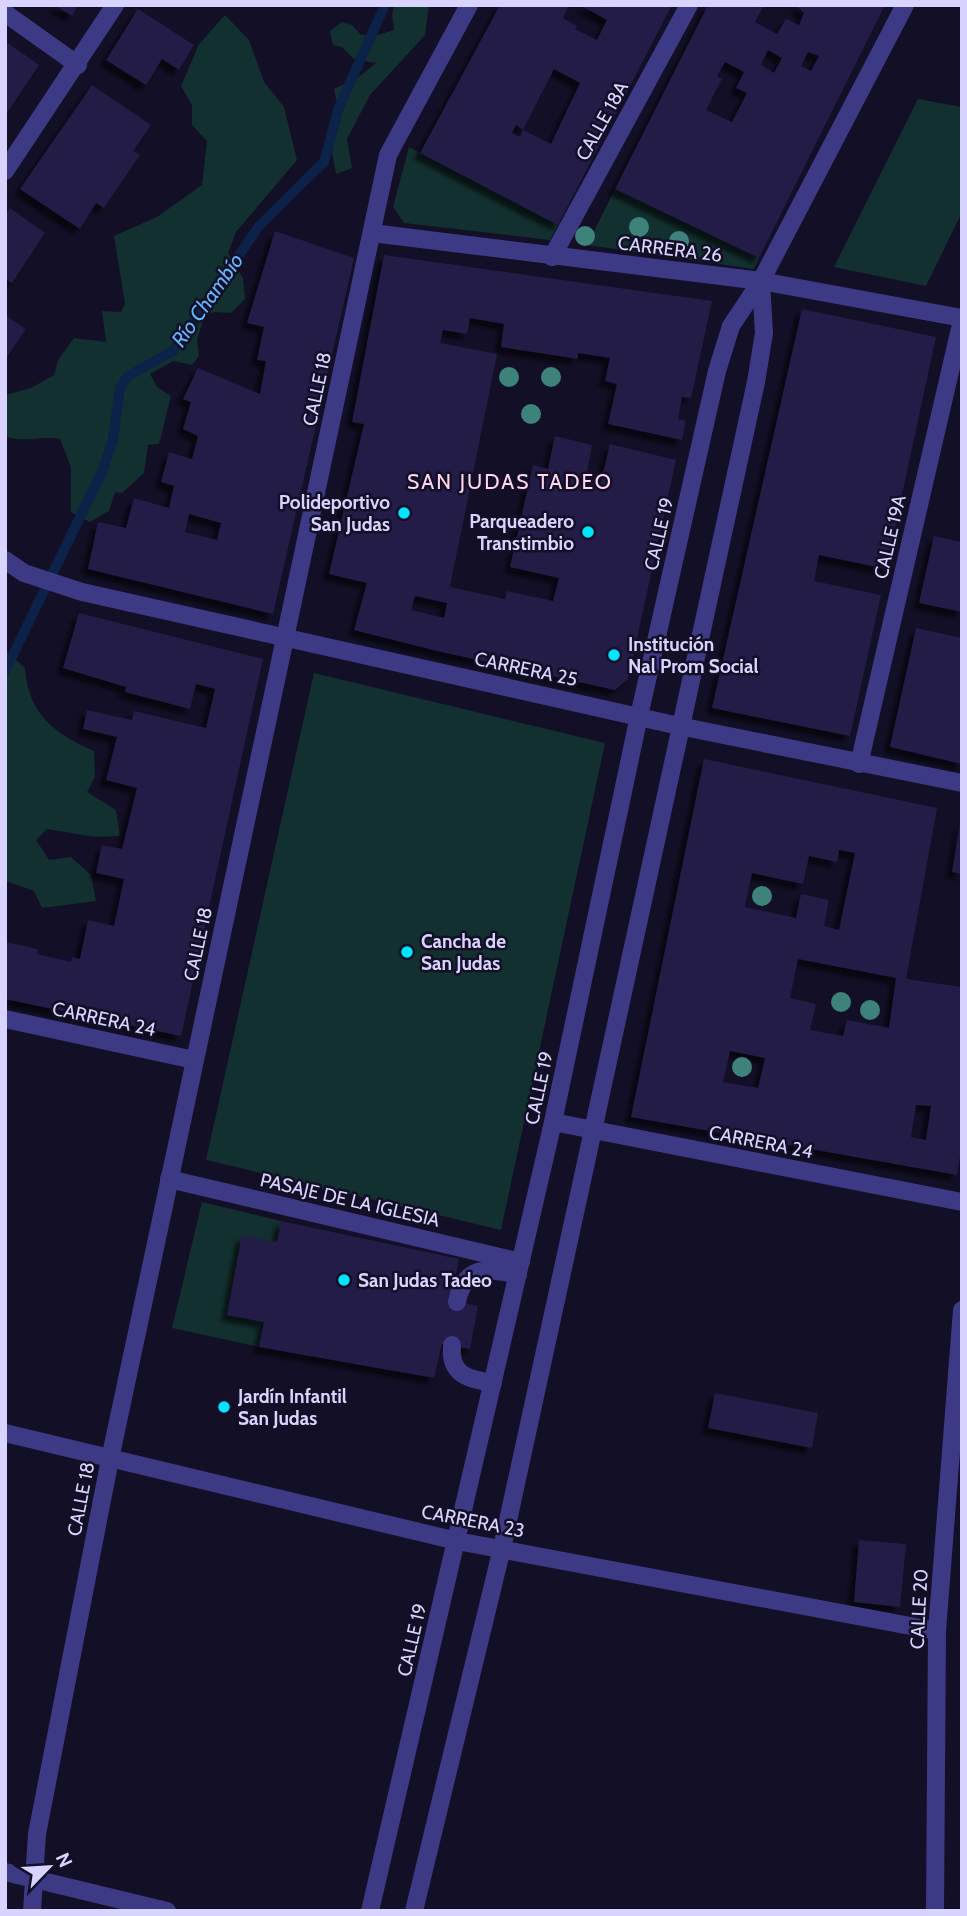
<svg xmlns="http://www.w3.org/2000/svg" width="967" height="1916" viewBox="0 0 967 1916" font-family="Cabin,sans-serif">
  <defs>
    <filter id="shadow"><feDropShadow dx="-6" dy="6" stdDeviation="2" flood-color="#0009"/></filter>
  </defs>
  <rect width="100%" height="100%" fill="#130f26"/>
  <g fill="#12302f">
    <path d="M394,5h35l-4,30 -55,60 -23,44 5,29 -16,6 -4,-22 8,-36 -6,-27 26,-13 16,-13 -22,-4 -12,-12 -9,-2 -3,-14 12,-9 10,3 9,10h17l16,-5 -2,-15z"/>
    <path d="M225,15l24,25 15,42 20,25 13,53 -61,72 -8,21 15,25 2,21 -14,14 -17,-1 -10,5 -7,23 2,16 -7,9 -19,-4 -23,13 7,13 14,9 -12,48 -11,1 -4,28 -22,20 -7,-1 -6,19 -19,11 -19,-10v-45l-11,-28c-20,-4 -37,5 -55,-3v-41l26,-7 23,-13 4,-15 16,-22 32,4 -4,-31 19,1 4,-8 -11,-68 43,-19 45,-32 5,-44 -15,-16v-20l-11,-19 18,-42z"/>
    <path d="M918,99l44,8v105l-36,74 -92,-19z"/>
    <path d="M409,147l149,78 -8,15 -146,-17 -11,-16z"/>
    <path d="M615,189l144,69 -5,11 -167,-24z"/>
    <path d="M5,650l20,18c3,46 30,66 69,83l1,26 -8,15 29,18 4,26 -25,1 -48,-8 -11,11 13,20 22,-3 20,18 5,26 -54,7 -8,-17 -29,-10z"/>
    <path d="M314,673l291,70 -104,487 -295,-70z"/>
    <path d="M202,1202l79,19 -22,126 -87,-19z"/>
  </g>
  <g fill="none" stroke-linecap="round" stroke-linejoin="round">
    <path stroke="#0c2248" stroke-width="10" d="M5,671l97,-199 11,-33 7,-51 8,-12 45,-25 86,-125 65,-64 15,-55 46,-102"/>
  </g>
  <g fill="#241b47" fill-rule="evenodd" filter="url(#shadow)">
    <path d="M54,5h24l-6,11z"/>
    <path d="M500,5h69l-6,13 14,8 -2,3 22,11 10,-20 -27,-15h92l-114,220 -138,-72zM554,69l26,14 -29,61 -28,-14 -3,7 -8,-4 4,-8 7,5z"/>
    <path d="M708,5h56l-9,17 22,12 9,-15 13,6 5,-12 -9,-8h90l-126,253 -144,-69zM768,50l14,8 -8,15 -13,-8zM808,52l11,4 -8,15 -10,-5zM725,62l19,10 -8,16 11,5 -15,29 -26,-12 16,-31 -5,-3z"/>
    <path d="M138,9l56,36 -15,25 -17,-11 -16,26 -40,-25z"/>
    <path d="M5,41l34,24 -34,51z"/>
    <path d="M92,85l59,40 -18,26 7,4 -36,53 -8,-5 -16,26 -60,-40z"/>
    <path d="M10,208l35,25 -33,50 -7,-4v-64z"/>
    <path d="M275,231l79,27 -81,356 -185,-45 10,-47 28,6 8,-30 35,10 5,-22 -13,-4 8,-30 23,7 6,-23 -15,-7 8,-27 -8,-3 15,-31 62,26 6,-33 -9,-1 7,-33 -17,-4zM189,514l32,9 -4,17 -32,-8z"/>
    <path d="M384,255l328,46 -21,97 -9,-1 -4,22 8,2 -4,19 -74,-16 9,-40 -12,-3 5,-23 -32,-5v6l-77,-12 3,-23 -28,-5 -6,-1 -3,16 -24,-4 -3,13 57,11 -47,233 55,12 2,-8 46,10 6,-23 -49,-11 23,-102 15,4 7,-33 37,9 -6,33 15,4 9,-38 66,16 -48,219 -13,11 -178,-39 -83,-21 13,-47 -38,-9 35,-150 -12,-2zM415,596l32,7 -3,15 -33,-8z"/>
    <path d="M802,309l134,28 -50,232 -67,-14 -5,26 67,14 -31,141 -138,-28z"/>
    <path d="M5,315l21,14 -21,31z"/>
    <path d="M934,536l28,6v70l-43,-9z"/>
    <path d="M79,613l184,46 -82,377 -176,-37v-57l33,7 -1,5 34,8 1,-5 8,2 8,-39 26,6 10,-47 -28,-6 6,-28 20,4 15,-61 -31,-8 11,-43 -34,-8 4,-19 45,10 2,-9 72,17 9,-39 -19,-5 -6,25 -65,-17 1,-5 -63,-19z"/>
    <path d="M916,628l46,10v126l-72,-17z"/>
    <path d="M704,759l233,49 -31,171 56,8v157l-5,31 -326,-58zM839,850l16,3 -16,77 -15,-4 5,-26 -28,-6 -5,24 -51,-11 7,-34 51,11 6,-28 28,6zM798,959l98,19 -7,50 -42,-8 -4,16 -33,-6 6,-26 -26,-6zM730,1051l35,7 -7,30 -35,-6zM916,1105l15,1 -5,34 -15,-3z"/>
    <path d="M960,824l2,1v49l-10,-2z"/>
    <path d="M281,1221l178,38 -8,41 27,6 -8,43 -28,-5 -8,34 -175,-31 5,-25 -37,-7 15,-80 35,7z"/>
    <path d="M715,1393l103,20 -6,35 -104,-20z"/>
    <path d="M859,1540l47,4 -6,63 -46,-5z"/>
  </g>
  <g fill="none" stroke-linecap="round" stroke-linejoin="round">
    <g stroke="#3d3a85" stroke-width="18">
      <path d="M5,13l73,52"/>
      <path d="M5,171l110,-166"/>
      <path d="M372,233l389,48 201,37"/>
      <path d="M552,257l137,-252"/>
      <path d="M5,560l19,13 58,19 597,134 283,57"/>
      <path d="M859,764l103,-444"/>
      <path d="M5,1019l189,41"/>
      <path d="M553,1122l409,80"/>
      <path d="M169,1179l352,83"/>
      <path d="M457,1302c8,-38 30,-34 61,-27"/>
      <path d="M452,1345c-3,30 16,34 41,38"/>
      <path d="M5,1433l452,108 480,90"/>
      <path d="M5,1872l162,39"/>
      <path d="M32,1911l5,-77 73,-375 278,-1304 81,-150"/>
      <path d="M370,1911l183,-789 86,-406 78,-345 14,-45 30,-45 144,-276"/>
      <path d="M414,1911l88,-363 254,-1166 8,-49 -3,-52"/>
      <path d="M935,1911l2,-280 25,-321"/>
    </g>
  </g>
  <g fill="#3d827b">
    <circle cx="639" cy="227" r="10"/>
    <circle cx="585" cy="236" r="10"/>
    <circle cx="679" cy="241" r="10"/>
    <circle cx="509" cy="377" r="10"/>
    <circle cx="551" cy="377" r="10"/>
    <circle cx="531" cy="414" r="10"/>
    <circle cx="762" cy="896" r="10"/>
    <circle cx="841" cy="1002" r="10"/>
    <circle cx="870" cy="1010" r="10"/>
    <circle cx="742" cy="1067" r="10"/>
  </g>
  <g fill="#00e5ff" stroke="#130f26" stroke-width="2.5">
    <circle cx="404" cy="513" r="7"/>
    <circle cx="588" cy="532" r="7"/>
    <circle cx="614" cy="655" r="7"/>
    <circle cx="407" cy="952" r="7"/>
    <circle cx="344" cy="1280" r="7"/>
    <circle cx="224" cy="1407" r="7"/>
  </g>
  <g text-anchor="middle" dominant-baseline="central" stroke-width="5" stroke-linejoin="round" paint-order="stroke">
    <g font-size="19" fill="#d9d4ff" stroke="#130f26">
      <text transform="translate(602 121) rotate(-61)">CALLE 18A</text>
      <text transform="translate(670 249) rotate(7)">CARRERA 26</text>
      <text transform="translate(317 389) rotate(-78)">CALLE 18</text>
      <text transform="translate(659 534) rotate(-77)">CALLE 19</text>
      <text transform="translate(890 537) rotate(-77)">CALLE 19A</text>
      <text transform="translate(526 669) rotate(12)">CARRERA 25</text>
      <text transform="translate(198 944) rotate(-78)">CALLE 18</text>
      <text transform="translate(104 1019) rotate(12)">CARRERA 24</text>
      <text transform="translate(539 1088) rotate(-78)">CALLE 19</text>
      <text transform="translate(761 1142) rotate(11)">CARRERA 24</text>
      <text transform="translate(350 1200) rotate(13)">PASAJE DE LA IGLESIA</text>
      <text transform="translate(81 1499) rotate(-79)">CALLE 18</text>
      <text transform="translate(473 1521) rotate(11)">CARRERA 23</text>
      <text transform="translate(919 1609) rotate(-87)">CALLE 20</text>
      <text transform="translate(412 1640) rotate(-77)">CALLE 19</text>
    </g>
    <g font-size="19" font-weight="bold" fill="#d9d4ff" stroke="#130f26" text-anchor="start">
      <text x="390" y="502" text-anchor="end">Polideportivo<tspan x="390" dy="22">San Judas</tspan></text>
      <text x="574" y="521" text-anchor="end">Parqueadero<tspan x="574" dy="22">Transtimbio</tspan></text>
      <text x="628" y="644">Institución<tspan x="628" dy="22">Nal Prom Social</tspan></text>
      <text x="421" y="941">Cancha de<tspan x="421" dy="22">San Judas</tspan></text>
      <text x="358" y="1280">San Judas Tadeo</text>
      <text x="238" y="1396">Jardín Infantil<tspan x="238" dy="22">San Judas</tspan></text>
    </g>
    <g font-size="21" font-style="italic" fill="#62b6ff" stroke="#130f26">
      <text transform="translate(207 300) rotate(-55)">Río Chambío</text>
    </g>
    <g font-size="21" letter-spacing="2" fill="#ffd6f0" stroke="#130f26">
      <text x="510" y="481">SAN JUDAS TADEO</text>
    </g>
  </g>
  <rect width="967" height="1916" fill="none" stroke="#d9d4ff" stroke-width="14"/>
  <g transform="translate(49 1867) rotate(65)" stroke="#130f26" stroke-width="5" paint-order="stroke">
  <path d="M0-5L12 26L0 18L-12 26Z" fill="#d9d4ff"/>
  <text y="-10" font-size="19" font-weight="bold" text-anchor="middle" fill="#d9d4ff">N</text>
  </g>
</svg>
